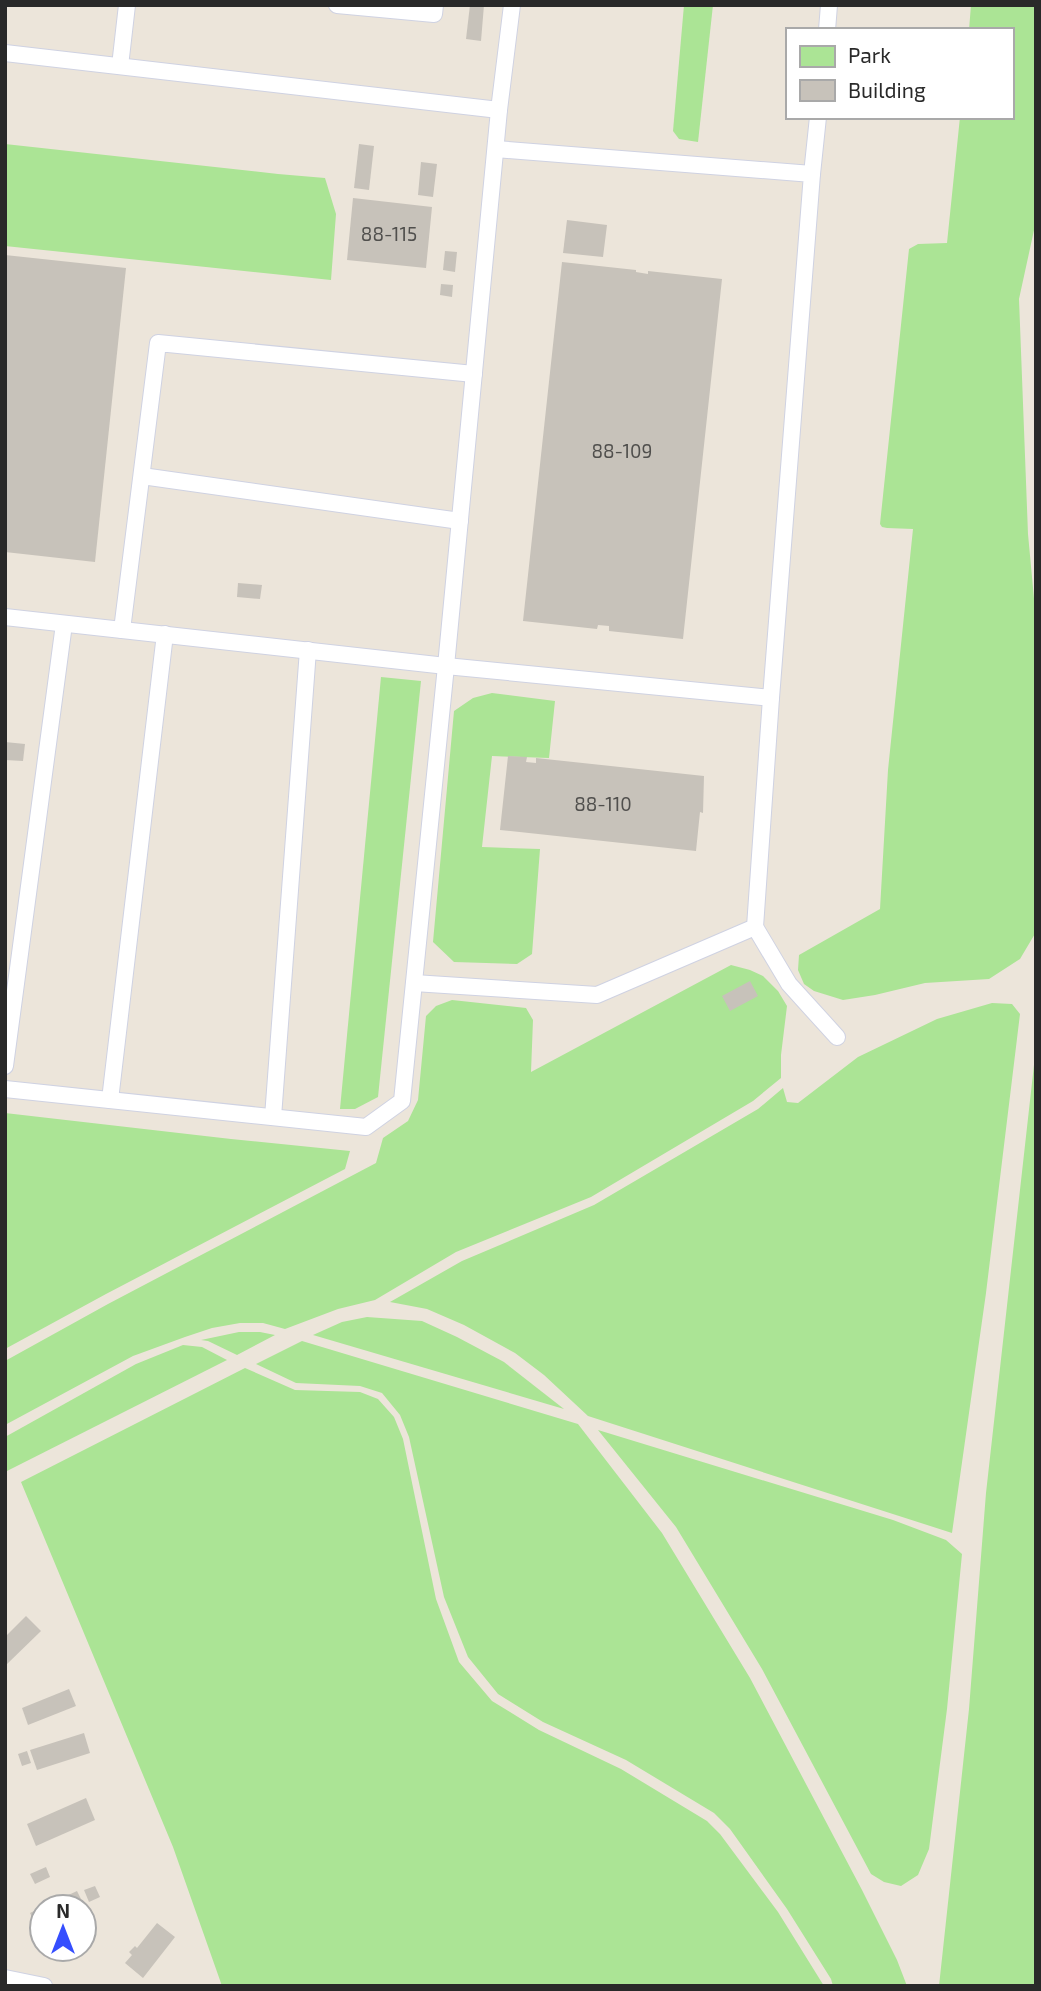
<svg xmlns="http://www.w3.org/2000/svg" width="1041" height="1991" viewBox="0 0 1041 1991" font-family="'Exo 2',sans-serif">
  <rect width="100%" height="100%" fill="#ece5da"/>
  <g fill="#abe495">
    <path d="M684,5h29l-15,137 -19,-3 -6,-8z"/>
    <path d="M971,5h65v216l-17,78 9,235 8,86v312l-16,27 -31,20 -64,4 -50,12 -32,5 -29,-9 -10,-7 -6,-14 1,-15 81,-46 8,-139 25,-241 -26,-1 -5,-1 -2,-3 29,-275 9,-5 29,-1 13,-126h51v-87h-42z"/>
    <path d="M5,144l273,30 47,4 11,36 -5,66 -326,-34z"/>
    <path d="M381,677l40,4 -43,416 -23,12h-15z"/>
    <path d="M492,693l63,8 -6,57 -57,-2 -10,91 58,2 -8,105 -15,10 -63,-2 -21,-20 21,-231 19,-13z"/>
    <path d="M731,965l19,5 13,6 15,15 9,15 -6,49v23l-28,23 -162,96 -135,55 -81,48 -37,9 -53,20 -22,-6h-23l-28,5 -27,9 -52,19 -128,69v-64l103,-57 268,-141 7,-25 25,-17 10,-21 8,-84 10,-10 16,-6 74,8 7,12 -2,52z"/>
    <path d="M992,1003l20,1 8,10 -34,279 -34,240 -364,-117 -44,-41 -29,-22 -51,-28 -37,-16 -37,-7 72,-41 132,-56 164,-96 25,-21 4,14 11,1 60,-46 79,-38z"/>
    <path d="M1036,1047v939h-97l30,-277 17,-216z"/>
    <path d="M5,1113l226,26 119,12 -5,18 -239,125 -101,55z"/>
    <path d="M367,1317l55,4 35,16 47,25 60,47 -251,-74 29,-13z"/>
    <path d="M239,1332h21l15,3 -38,20 -29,-14 -7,-1z"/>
    <path d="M302,1341l276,83 84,109 88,145 112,212 35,70 10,26h-74l-2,-7 -44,-70 -57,-80 -16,-16 -88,-53 -83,-38 -45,-28 -30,-37 -24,-60 -35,-160 -9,-22 -18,-22 -22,-7 -64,-3 -40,-19z"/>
    <path d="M183,1345l19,2 25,13 -222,112v-35l131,-73z"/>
    <path d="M245,1368l50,22 65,2 18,7 16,18 9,22 33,160 23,63 33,39 47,29 82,39 86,52 13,13 58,78 46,74h-602l-49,-139 -152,-365z"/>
    <path d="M598,1430l295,90 53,20 16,14 -15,155 -18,140 -11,26 -17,11 -17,-4 -13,-8 -109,-205 -86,-142z"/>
  </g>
  <g fill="#c7c2ba">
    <path d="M470,5h14l-3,36 -15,-2z"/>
    <path d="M359,144l15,2 -5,44 -15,-2z"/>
    <path d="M421,162l16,2 -4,33 -15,-2z"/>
    <path d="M353,198l79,9 -6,61 -79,-8z"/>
    <path d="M567,220l40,5 -4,32 -40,-4z"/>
    <path d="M445,251l12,1 -2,20 -12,-2z"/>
    <path d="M5,255l121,13 -31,294 -90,-10z"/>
    <path d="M562,262l74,8v2l12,2v-3l74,8 -39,360 -74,-8v-5l-11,-1 -1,4 -74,-8z"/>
    <path d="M441,284l12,1 -1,12 -12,-2z"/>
    <path d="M238,583l24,2 -2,14 -23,-2z"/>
    <path d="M5,742l20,2 -2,17 -18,-1z"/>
    <path d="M508,756l19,1 -1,5 10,1v-5l168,18 -1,37 -3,-1 -4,39 -196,-21z"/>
    <path d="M750,981l8,15 -28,15 -8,-15z"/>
    <path d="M26,1616l15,15 -36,35v-29z"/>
    <path d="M69,1689l7,17 -48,19 -6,-17z"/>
    <path d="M84,1733l6,20 -53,17 -7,-20z"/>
    <path d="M27,1751l4,12 -9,3 -4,-12z"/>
    <path d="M86,1798l9,22 -59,26 -9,-22z"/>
    <path d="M46,1867l4,10 -15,7 -5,-10z"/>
    <path d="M95,1886l5,11 -11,5 -5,-12z"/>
    <path d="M77,1891l8,16h-42z"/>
    <path d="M42,1907v21l-4,1 -8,-16z"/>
    <path d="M157,1923l18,14 -32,41 -18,-15 7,-8 -3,-3 6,-6 2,2z"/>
  </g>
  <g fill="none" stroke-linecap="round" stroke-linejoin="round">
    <g stroke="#cfd2e2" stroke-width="18">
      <g id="service">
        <path d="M337,5l97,9 1,-9"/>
        <path d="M827,30l2,-25"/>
        <path d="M5,53l494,57 13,-105"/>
        <path d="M120,66l7,-61"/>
        <path d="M812,174l6,-57"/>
        <path d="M142,476l318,45"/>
        <path d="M5,617l441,49 325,32 41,-524 -316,-25"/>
        <path d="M122,630l36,-287 316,31"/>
        <path d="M755,927l34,57 48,53"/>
        <path d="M414,983l183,12 158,-68 16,-229"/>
        <path d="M5,1066l59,-442"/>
        <path d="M5,1089l361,38 36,-26 44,-435 53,-556"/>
        <path d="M110,1100l55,-466"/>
        <path d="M273,1117l35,-467"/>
        <path d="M5,1978l39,8"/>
      </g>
    </g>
    <use href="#service" stroke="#fff" stroke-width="16"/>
  </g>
  <g text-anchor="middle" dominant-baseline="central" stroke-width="6" stroke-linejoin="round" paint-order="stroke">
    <g font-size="19" fill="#504f4d">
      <text x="389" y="233">88-115</text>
      <text x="622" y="450">88-109</text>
      <text x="603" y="803">88-110</text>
    </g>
  </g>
  <rect width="1041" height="1991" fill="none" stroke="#292929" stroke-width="14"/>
  <rect x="786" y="28" width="228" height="91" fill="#ffffff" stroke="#a9a9a9" stroke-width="2"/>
  <rect x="800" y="46" width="35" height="21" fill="#abe495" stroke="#a9a9a9" stroke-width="2"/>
  <text x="848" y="63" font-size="21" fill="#292929">Park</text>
  <rect x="800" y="80" width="35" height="21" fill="#c7c2ba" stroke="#a9a9a9" stroke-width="2"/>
  <text x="848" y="98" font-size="21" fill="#292929">Building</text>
  <g transform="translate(63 1928)"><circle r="33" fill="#ffffff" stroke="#a9a9a9" stroke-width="2"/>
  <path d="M0-5L12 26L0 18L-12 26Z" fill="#354efe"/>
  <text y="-10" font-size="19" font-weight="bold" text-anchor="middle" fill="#292929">N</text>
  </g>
</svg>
